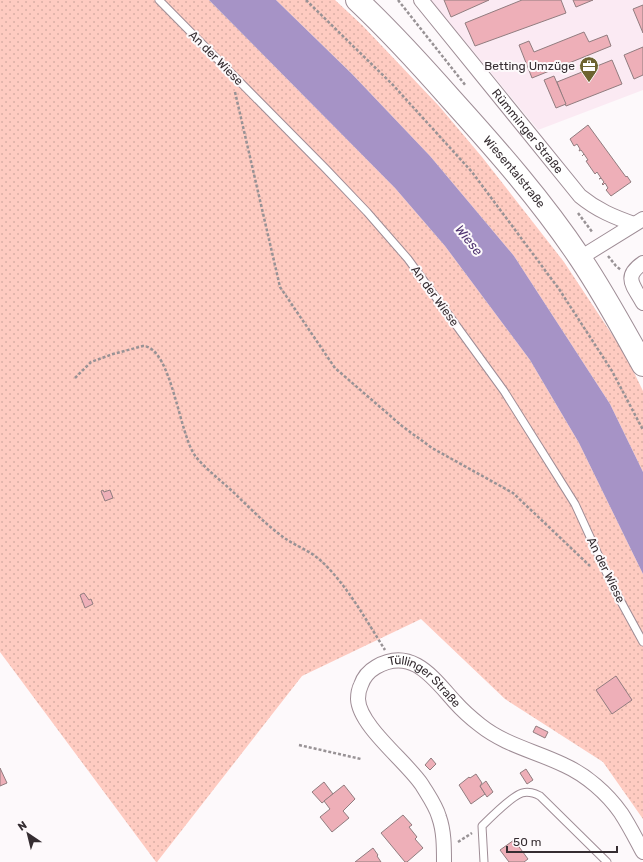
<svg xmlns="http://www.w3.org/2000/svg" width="643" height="862" viewBox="0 0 643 862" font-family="Rubik,sans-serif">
  <defs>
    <pattern id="grass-dots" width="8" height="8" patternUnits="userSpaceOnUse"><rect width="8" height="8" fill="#fecbc1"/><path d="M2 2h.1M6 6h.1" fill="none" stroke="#daafa6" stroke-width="1.8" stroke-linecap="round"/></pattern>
  </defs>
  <rect width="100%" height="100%" fill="#fdf9fb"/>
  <path fill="#fbeaf3" d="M431,0h212v90l-105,40z"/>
  <g fill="url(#grass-dots)">
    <path d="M0,0h209l186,188 50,58 85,114 49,83 64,131v245l-40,-57 -98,-63 -84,-80 -119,57 -145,186h-1l-156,-210z"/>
    <path d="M276,0h59l27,25 77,81 43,51 82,105 61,92 18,37v81l-33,-68 -96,-148 -84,-100 -78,-82z"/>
  </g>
  <path fill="#a693c6" d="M209,0h67l76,74 78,82 84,100 96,148 33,68v102l-64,-131 -49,-83 -85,-114 -50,-58z"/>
  <g fill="#eeafb8" stroke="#917c7f">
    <path d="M444,0h45l-38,17z"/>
    <path d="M522,0h39l5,13 -91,33 -10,-23z"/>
    <path d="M573,0h20l-17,7z"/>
    <path d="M643,5v28l-10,-24z"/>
    <path d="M584,32l5,10 18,-7 4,11 -79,32 -13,-33 10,-4 5,11z"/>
    <path d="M643,47v28l-9,4 -10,-24z"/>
    <path d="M612,60l10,24 -56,22 -9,-24z"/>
    <path d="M554,76l12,28 -10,4 -12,-28z"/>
    <path d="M588,125l38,52 1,-1 4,6 -20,14 -5,-6 2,-2 -3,-5 -2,2 -1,-1 2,-2 -3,-4 -2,1 2,-1 -4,-6 -2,2 -9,-13 2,-1 -4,-6 -2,2 2,-2 -3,-4 -2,1 1,-2 -3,-5 -3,2 -4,-7z"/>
    <path d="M103,490l1,2 6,-2 3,8 -8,3 -4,-10z"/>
    <path d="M84,593l5,7 2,-1 2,5 -8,4 -5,-13z"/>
    <path d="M616,676l16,24 -20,14 -16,-24z"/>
    <path d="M536,726l12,6 -3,6 -12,-6z"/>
    <path d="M431,758l5,6 -6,6 -5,-5z"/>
    <path d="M0,768l7,15 -7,3z"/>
    <path d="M526,769l7,11 -6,4 -7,-11z"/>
    <path d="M476,774l6,9 -2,3 5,8 -14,10 -12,-19 10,-8 1,1z"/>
    <path d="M486,781l7,11 -6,5 -7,-11z"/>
    <path d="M324,782l9,12 -11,9 -10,-11z"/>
    <path d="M344,785l11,14 -12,12 6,7 -17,14 -12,-15 10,-8 -6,-8z"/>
    <path d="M403,815l9,10 -3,2 8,10 -2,2 8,9 -16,14h-2l-24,-29z"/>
    <path d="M514,840l14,19 -4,3h-15l-9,-12z"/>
    <path d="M373,848l5,7 -1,1 4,6h-26z"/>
  </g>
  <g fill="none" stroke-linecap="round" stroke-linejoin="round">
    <g stroke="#9f8d96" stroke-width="9">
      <g id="service">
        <path d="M159,0l166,168 42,44 41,47 96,132 71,113 38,83 30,55"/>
        <path d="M484,862l-2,-36c8,-8 30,-30 40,-33 7,-2 12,0 18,3l67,66"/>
      </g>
    </g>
    <g stroke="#9f8d96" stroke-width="16">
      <g id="minor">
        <path id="s1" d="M421,0l159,196c17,14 34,21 54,28"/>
        <path d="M580,258l63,-39"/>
        <path d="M643,263c-21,14 -9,23 0,40"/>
        <path id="s2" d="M444,862c0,-15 0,-31 -5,-45 -3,-11 -11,-22 -17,-32 -15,-23 -63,-59 -64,-86 0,-5 1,-10 3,-14 3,-9 8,-14 15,-18 36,-21 58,12 79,35 8,9 16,16 25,23 25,20 55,26 84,40 22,10 43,28 57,48 8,12 15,26 22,39"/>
      </g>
    </g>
    <g stroke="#9f8d96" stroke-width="24">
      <g id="primary">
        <path id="s3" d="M357,0c33,31 64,65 94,99 46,51 91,102 129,159 23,34 43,71 63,107"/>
      </g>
    </g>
    <g stroke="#989295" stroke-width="2.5" stroke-dasharray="3 2" stroke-linecap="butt">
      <path d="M306,0l87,85 79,87 87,117 53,82 31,59"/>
      <path d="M398,0l68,86"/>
      <path d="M235,92l45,195 55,81 67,58 30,22 81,45 77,73"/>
      <path d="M578,213l15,20"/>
      <path d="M608,256l8,10 5,4"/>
      <path d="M75,378l16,-16 22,-8 30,-8c29,1 36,90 53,111 10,12 23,22 35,33 17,16 33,33 52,47 11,8 25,13 36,22 27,24 47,61 66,91"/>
      <path d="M299,745l62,14"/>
      <path d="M458,842l14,-9"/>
    </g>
    <use href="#service" stroke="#fff" stroke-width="7"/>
    <use href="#minor" stroke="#fff" stroke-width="14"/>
    <use href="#primary" stroke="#fff" stroke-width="22"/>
  </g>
  <defs>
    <g id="office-pin" transform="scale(1)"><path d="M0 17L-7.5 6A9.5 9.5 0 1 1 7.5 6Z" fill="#6d6330" stroke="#fdf9fb"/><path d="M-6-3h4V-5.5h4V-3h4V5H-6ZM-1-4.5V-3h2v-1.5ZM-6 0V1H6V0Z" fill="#fff"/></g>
  </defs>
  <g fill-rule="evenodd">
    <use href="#office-pin" x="589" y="66"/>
  </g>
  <g text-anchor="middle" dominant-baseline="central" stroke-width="4" stroke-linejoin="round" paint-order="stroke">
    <g font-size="12" fill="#352d31" stroke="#fdf9fb">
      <text transform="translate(216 58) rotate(45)">An der Wiese</text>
      <text stroke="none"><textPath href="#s1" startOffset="169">Rümminger Straße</textPath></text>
      <text stroke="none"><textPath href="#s3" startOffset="233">Wiesentalstraße</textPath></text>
      <text transform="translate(435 296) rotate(54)">An der Wiese</text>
      <text transform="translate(606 570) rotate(64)">An der Wiese</text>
      <text stroke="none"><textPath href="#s2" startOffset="286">Tüllinger Straße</textPath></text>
    </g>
    <g font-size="12" fill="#352d31" stroke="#fdf9fb" text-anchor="end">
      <text x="575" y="66">Betting Umzüge</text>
    </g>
    <g font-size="13" font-style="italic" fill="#4d3271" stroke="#fdf9fb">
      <text transform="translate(469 240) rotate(51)">Wiese</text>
    </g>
  </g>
  <g transform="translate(28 834) rotate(325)" stroke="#fdf9fb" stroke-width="3" paint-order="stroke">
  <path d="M0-3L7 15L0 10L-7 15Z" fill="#352d31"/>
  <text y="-6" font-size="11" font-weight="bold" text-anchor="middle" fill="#352d31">N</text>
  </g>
  <path d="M507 846v6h110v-6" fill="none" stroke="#352d31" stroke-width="2"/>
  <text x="513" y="846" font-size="12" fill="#352d31" stroke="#fdf9fb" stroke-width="3" paint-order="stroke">50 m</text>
</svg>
